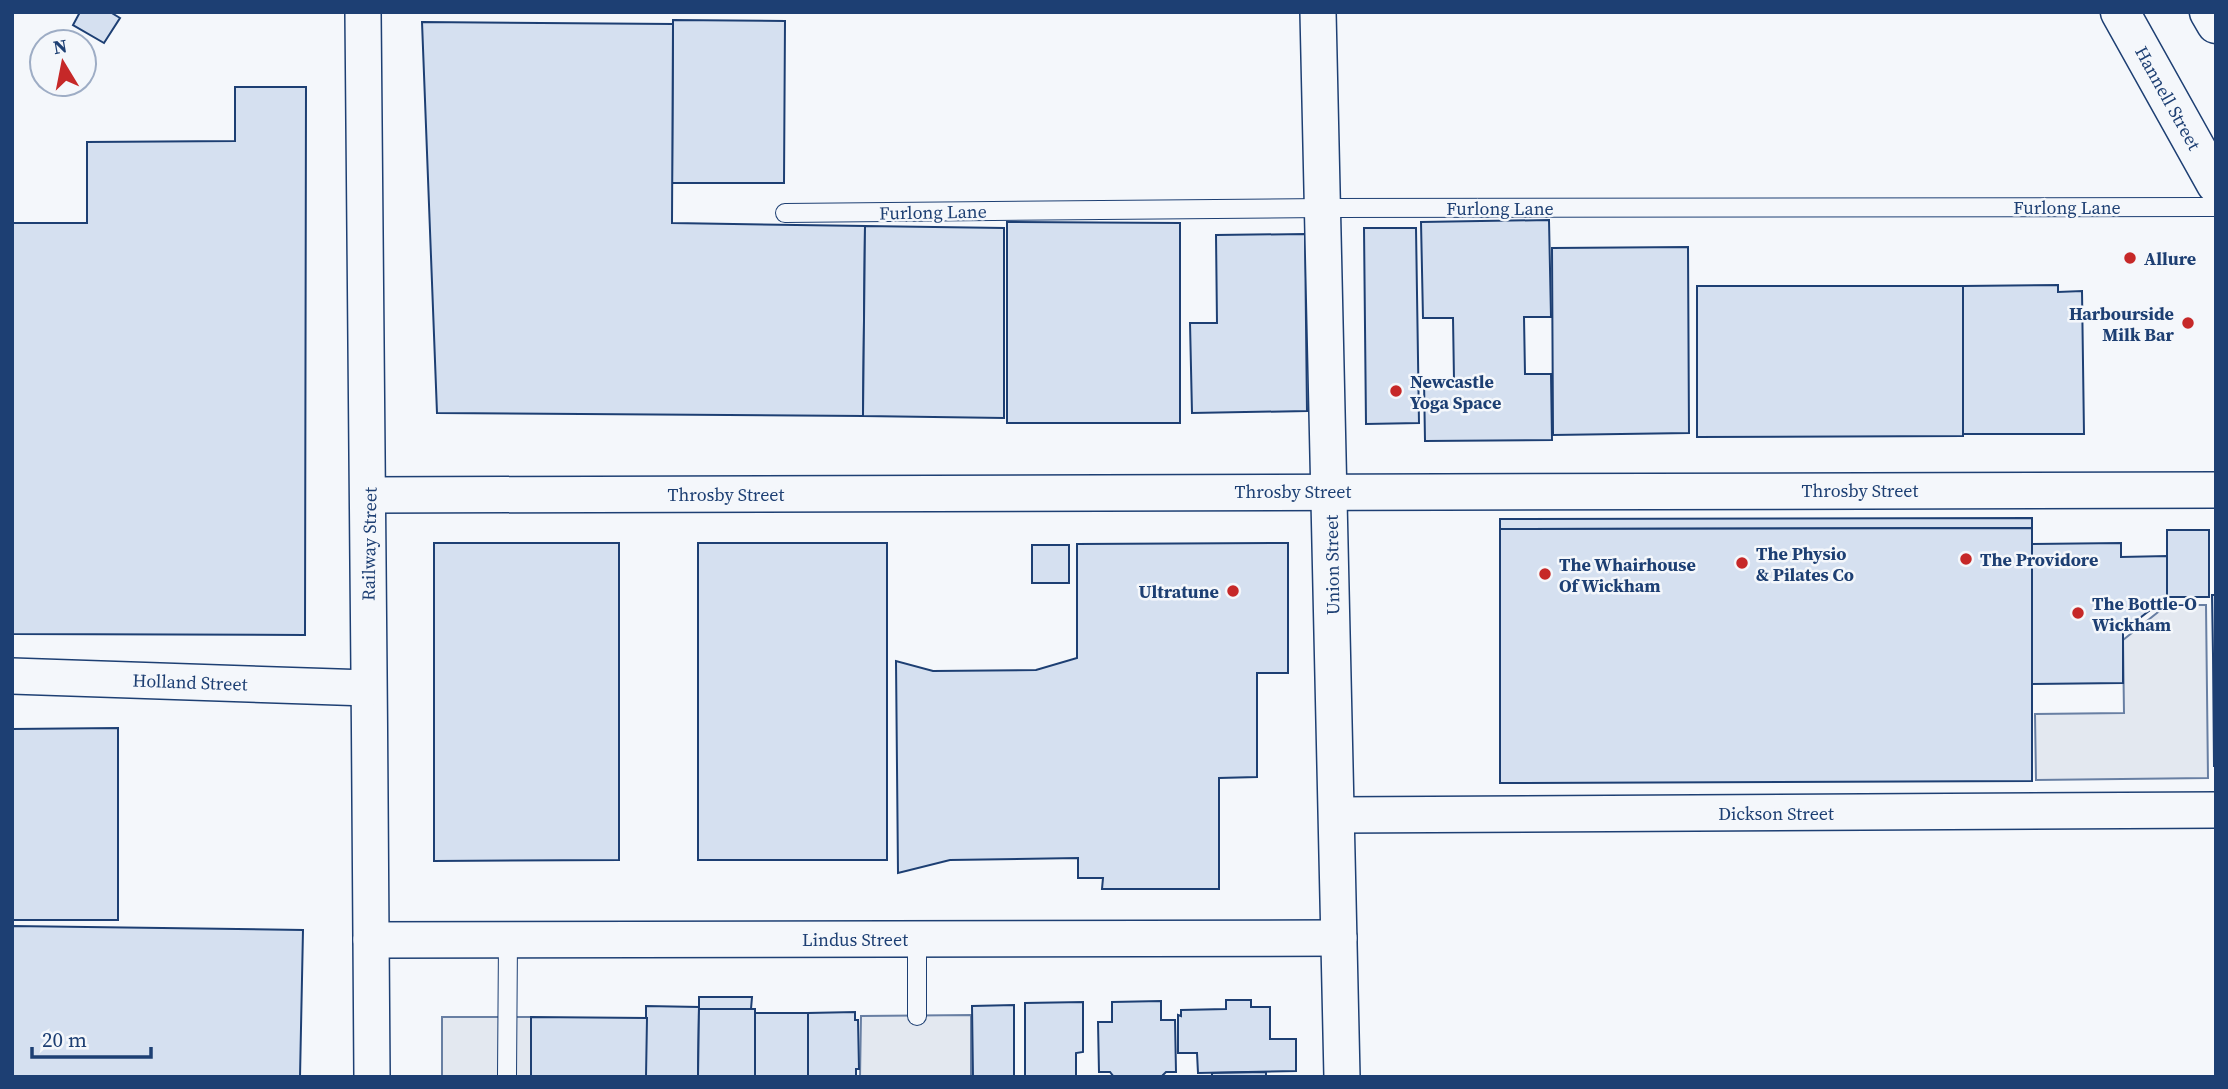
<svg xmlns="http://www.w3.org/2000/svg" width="2228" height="1089" viewBox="0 0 2228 1089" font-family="'Source Serif 4',serif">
  <rect width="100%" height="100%" fill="#f4f7fb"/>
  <g fill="#e3e8f0" stroke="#687fa3" stroke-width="2">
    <path d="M2167,605h39l2,173 -172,2 -1,-66 89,-1 -1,-73z"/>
    <path d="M971,1015v62h-111l1,-61z"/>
    <rect x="442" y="1017" width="89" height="60"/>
  </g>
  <g fill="#d5e0f0" stroke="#1d3f73" stroke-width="2">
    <path d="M80,12h30l10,6 -16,25 -31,-18z"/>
    <path d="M673,20l112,1 -1,162h-112z"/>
    <path d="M422,22l251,2 -1,199 193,3 -2,190 -426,-3z"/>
    <path d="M235,87h71l-1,548 -293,-1v-411h75v-81l148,-1z"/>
    <path d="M1549,220l2,97h-27l1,57h26l1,66 -127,1 -1,-61h30l-1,-62h-30l-2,-96z"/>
    <path d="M1007,222l173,1v200h-173z"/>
    <path d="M865,226l139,2v190l-141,-2z"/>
    <path d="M1364,228h52l3,195 -53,1z"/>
    <path d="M1305,234l2,177 -115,2 -2,-90h27l-1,-88z"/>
    <path d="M1688,247l1,186 -136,2 -1,-187z"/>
    <path d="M2058,285v7l24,-1 2,143h-121v-148z"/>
    <path d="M1697,286h266v150l-266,1z"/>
    <path d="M2032,518v10l-532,1v-10z"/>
    <path d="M2032,528v253l-532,2v-254z"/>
    <rect x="2167" y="530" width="42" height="67"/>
    <path d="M434,543h185v317l-185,1z"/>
    <rect x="698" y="543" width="189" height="317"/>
    <path d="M1288,543v130h-31v104l-38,1v111h-117l1,-11h-25v-20l-128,2 -52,13 -2,-212 37,10 103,-1 41,-12v-114z"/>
    <path d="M2121,543v14l46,-1v41l-44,34v52l-91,1v-140z"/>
    <rect x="1032" y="545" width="37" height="38"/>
    <path d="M2212,595h4v59h-3z"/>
    <path d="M2213,654h3v112h-2z"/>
    <path d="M118,728v192h-106v-191z"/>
    <path d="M12,926l291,4 -3,147h-288z"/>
    <path d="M699,997h53l-1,12h-52z"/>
    <path d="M1226,1000h25v7h19v32h26v32l-98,2 -1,-20h-19v-38l3,1v-6l45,-1z"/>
    <path d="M1161,1001v19h14l1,52h-10l-5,5h-47l-4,-5h-11l-1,-50h14v-20z"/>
    <path d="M1083,1002v50l-7,1v24h-51v-74z"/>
    <path d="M1014,1005v72h-41l-1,-71z"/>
    <path d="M646,1006l53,1 -1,70h-52z"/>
    <path d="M699,1009h56v68h-57z"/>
    <path d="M855,1012v8h3l1,49h-3v8h-48v-64z"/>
    <rect x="755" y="1013" width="53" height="64"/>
    <path d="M531,1017l116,1 -1,59h-115z"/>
    <path d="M1266,1072v5h-54v-4z"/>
  </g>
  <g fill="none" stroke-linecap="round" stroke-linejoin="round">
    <g stroke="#1d3f73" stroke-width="20">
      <g id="lane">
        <path d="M785,213l539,-5 892,-1"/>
        <path d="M917,939v77"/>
        <path d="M507,1077l1,-137"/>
      </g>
    </g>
    <g stroke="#1d3f73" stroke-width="38">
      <g id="street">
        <path d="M363,12c5,355 6,710 9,1065"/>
        <path d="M1318,12l24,1065"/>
        <path d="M370,495l1846,-5"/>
        <path d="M12,676l356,12"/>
        <path d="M1337,815l879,-5"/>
        <path d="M371,940l968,-2"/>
      </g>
    </g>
    <g stroke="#1d3f73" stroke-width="41">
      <g id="highway">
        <path d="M2120,12l96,172"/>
        <path d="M2209,12l7,12"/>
      </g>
    </g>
    <use href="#lane" stroke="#f4f7fb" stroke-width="18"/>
    <use href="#street" stroke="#f4f7fb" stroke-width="35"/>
    <use href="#highway" stroke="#f4f7fb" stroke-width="38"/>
  </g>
  <g fill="#c62828" stroke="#f4f7fb" stroke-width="2.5">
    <circle cx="2130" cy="258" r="7"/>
    <circle cx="2188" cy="323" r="7"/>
    <circle cx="1396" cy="391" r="7"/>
    <circle cx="1966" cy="559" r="7"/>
    <circle cx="1742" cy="563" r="7"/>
    <circle cx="1545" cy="574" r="7"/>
    <circle cx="1233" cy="591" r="7"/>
    <circle cx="2078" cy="613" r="7"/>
  </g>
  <g text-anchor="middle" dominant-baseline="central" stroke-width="5" stroke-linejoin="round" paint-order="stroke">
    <g font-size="18" fill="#1d3f73" stroke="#f4f7fb">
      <text transform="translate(2168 98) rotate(61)">Hannell Street</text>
      <text x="2067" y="207">Furlong Lane</text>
      <text x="1500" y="208">Furlong Lane</text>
      <text transform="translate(933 212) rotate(-1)">Furlong Lane</text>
      <text x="1860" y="490">Throsby Street</text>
      <text x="1293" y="491">Throsby Street</text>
      <text x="726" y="494">Throsby Street</text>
      <text transform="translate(369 544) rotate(-89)">Railway Street</text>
      <text transform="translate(1332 565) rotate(-91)">Union Street</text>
      <text transform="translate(190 682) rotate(2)">Holland Street</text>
      <text x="1776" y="813">Dickson Street</text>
      <text x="855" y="939">Lindus Street</text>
    </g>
    <g font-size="18" font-weight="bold" fill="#1d3f73" stroke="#f4f7fb" text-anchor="start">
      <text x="2144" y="258">Allure</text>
      <text x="2174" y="313" text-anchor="end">Harbourside<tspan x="2174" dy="21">Milk Bar</tspan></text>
      <text x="1410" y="381">Newcastle<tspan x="1410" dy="21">Yoga Space</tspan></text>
      <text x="1756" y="553">The Physio<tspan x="1756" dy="21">&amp; Pilates Co</tspan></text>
      <text x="1980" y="559">The Providore</text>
      <text x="1559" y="564">The Whairhouse<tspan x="1559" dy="21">Of Wickham</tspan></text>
      <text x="1219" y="591" text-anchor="end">Ultratune</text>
      <text x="2092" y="603">The Bottle-O<tspan x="2092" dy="21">Wickham</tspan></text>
    </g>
  </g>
  <rect width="2228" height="1089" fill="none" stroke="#1d3f73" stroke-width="28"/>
  <g transform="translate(63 63) rotate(350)"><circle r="33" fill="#f4f7fb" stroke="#9eadc5" stroke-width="2"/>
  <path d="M0-5L12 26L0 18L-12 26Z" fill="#c62828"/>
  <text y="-10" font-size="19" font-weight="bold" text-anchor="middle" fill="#1d3f73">N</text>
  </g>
  <path d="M32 1047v10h119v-10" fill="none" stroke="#1d3f73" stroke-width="3.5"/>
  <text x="42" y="1047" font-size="21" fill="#1d3f73" stroke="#f4f7fb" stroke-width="5" paint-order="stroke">20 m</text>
</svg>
